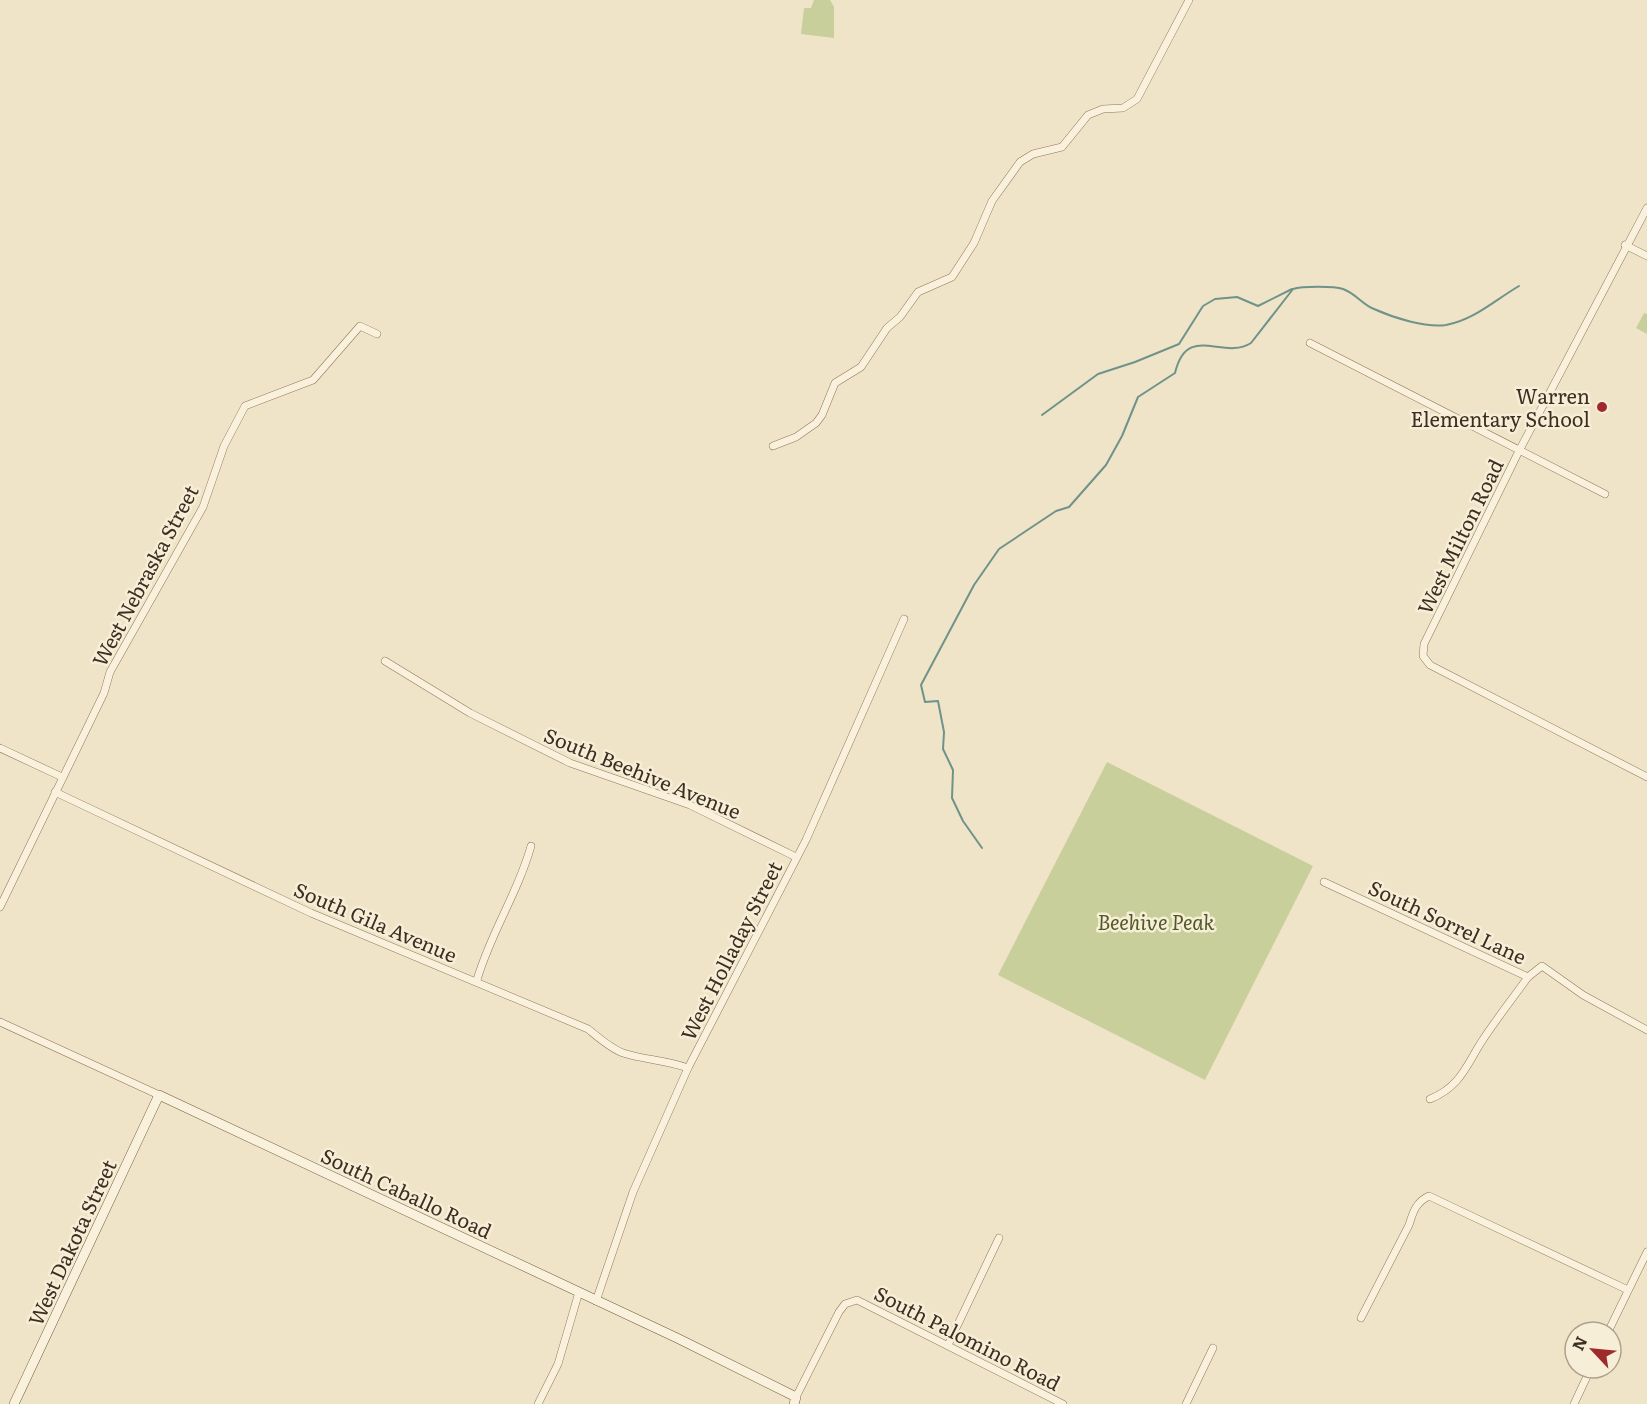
<svg xmlns="http://www.w3.org/2000/svg" width="1647" height="1404" viewBox="0 0 1647 1404" font-family="Literata,serif">
  <rect width="100%" height="100%" fill="#f0e4c8"/>
  <g fill="#c9cf9b">
    <path d="M814,0h16l4,7v31l-33,-4 3,-26h7z"/>
    <path d="M1644,313l3,1v20l-11,-6z"/>
    <path d="M1107,762l206,104 -108,214 -207,-105z"/>
  </g>
  <g fill="none" stroke-linecap="round" stroke-linejoin="round">
    <g stroke="#6f938a" stroke-width="2">
      <path d="M1042,415l56,-41 37,-12 44,-18 24,-38 12,-7 22,-2 21,9 34,-17"/>
      <path d="M982,848l-19,-27 -11,-23 1,-28 -10,-21 1,-17 -6,-31 -13,1 -4,-17 53,-100 25,-36 57,-38 13,-4 37,-42 16,-29 16,-39 37,-24c12,-51 48,-12 76,-30l42,-54c9,-3 41,-3 50,0 12,4 20,16 31,20 20,9 52,19 72,16 28,-5 49,-25 73,-39"/>
    </g>
    <g stroke="#8d765c" stroke-width="8">
      <g id="street">
        <path d="M1647,208l-128,243 -95,193 -1,12 7,9 217,112"/>
        <path d="M1625,245l22,11"/>
        <path d="M1310,343l295,151"/>
        <path d="M773,446l23,-9 20,-14 6,-8 13,-32 26,-16 26,-39 13,-11 18,-25 34,-15 22,-34 18,-42 28,-39 13,-8 29,-7 26,-32 15,-6 20,-1 14,-9 52,-99"/>
        <path d="M385,661l85,52 100,50 120,42 106,52"/>
        <path d="M0,748l62,29"/>
        <path d="M55,792l256,121 277,116c11,9 22,19 35,24 22,7 43,7 65,15"/>
        <path d="M1324,882l204,95 14,-11 41,29 64,35"/>
        <path d="M0,907l104,-214 6,-21 93,-165 21,-61 21,-40 68,-26 47,-54 17,8"/>
        <path d="M477,980c13,-46 41,-87 54,-134"/>
        <path d="M0,1022l159,73"/>
        <path d="M1430,1099c32,-13 37,-36 54,-61 14,-21 29,-40 44,-61"/>
        <path d="M596,1301l37,-109 55,-124 118,-228 98,-221"/>
        <path d="M1361,1318l48,-93c4,-13 7,-23 20,-29l199,94"/>
        <path d="M1608,1332l39,-80"/>
        <path d="M948,1345l51,-107"/>
        <path d="M796,1397l43,-85 6,-8 12,-4 206,104"/>
        <path d="M538,1404l20,-40 21,-72"/>
        <path d="M1186,1404l27,-56"/>
        <path d="M1574,1404l17,-36"/>
      </g>
    </g>
    <g stroke="#6f573f" stroke-width="10">
      <path id="secondary" d="M14,1404l145,-309 518,243 119,59 -2,7"/>
    </g>
    <use href="#street" stroke="#faf1dc" stroke-width="7"/>
    <use href="#secondary" stroke="#faf1dc" stroke-width="9"/>
  </g>
  <circle fill="#9e2a2b" stroke="#f7eed8" stroke-width="2" cx="1602" cy="407" r="6"/>
  <g text-anchor="middle" dominant-baseline="central" stroke-width="5" stroke-linejoin="round" paint-order="stroke">
    <g font-size="20" fill="#3d2e20" stroke="#f7eed8" text-anchor="end">
      <text x="1590" y="395">Warren<tspan x="1590" dy="23">Elementary School</tspan></text>
    </g>
    <g font-size="20" fill="#3d2e20" stroke="#f7eed8">
      <text transform="translate(1459 536) rotate(-64)">West Milton Road</text>
      <text transform="translate(144 575) rotate(-62)">West Nebraska Street</text>
      <text transform="translate(643 772) rotate(22)">South Beehive Avenue</text>
      <text transform="translate(376 921) rotate(23)">South Gila Avenue</text>
      <text transform="translate(1448 921) rotate(25)">South Sorrel Lane</text>
      <text transform="translate(730 950) rotate(-63)">West Holladay Street</text>
      <text transform="translate(407 1192) rotate(25)">South Caballo Road</text>
      <text transform="translate(71 1242) rotate(-65)">West Dakota Street</text>
      <text transform="translate(968 1337) rotate(27)">South Palomino Road</text>
    </g>
    <g font-size="20" font-style="italic" fill="#4d5a26" stroke="#f7eed8">
      <text x="1156" y="921">Beehive Peak</text>
    </g>
  </g>
  <g transform="translate(1593 1350) rotate(296)"><circle r="28" fill="#f7eed8" stroke="#ada18e" stroke-width="1.5"/>
  <path d="M0-4.5L10 22L0 15L-10 22Z" fill="#9e2a2b"/>
  <text y="-9" font-size="16" font-weight="bold" text-anchor="middle" fill="#3d2e20">N</text>
  </g>
</svg>
